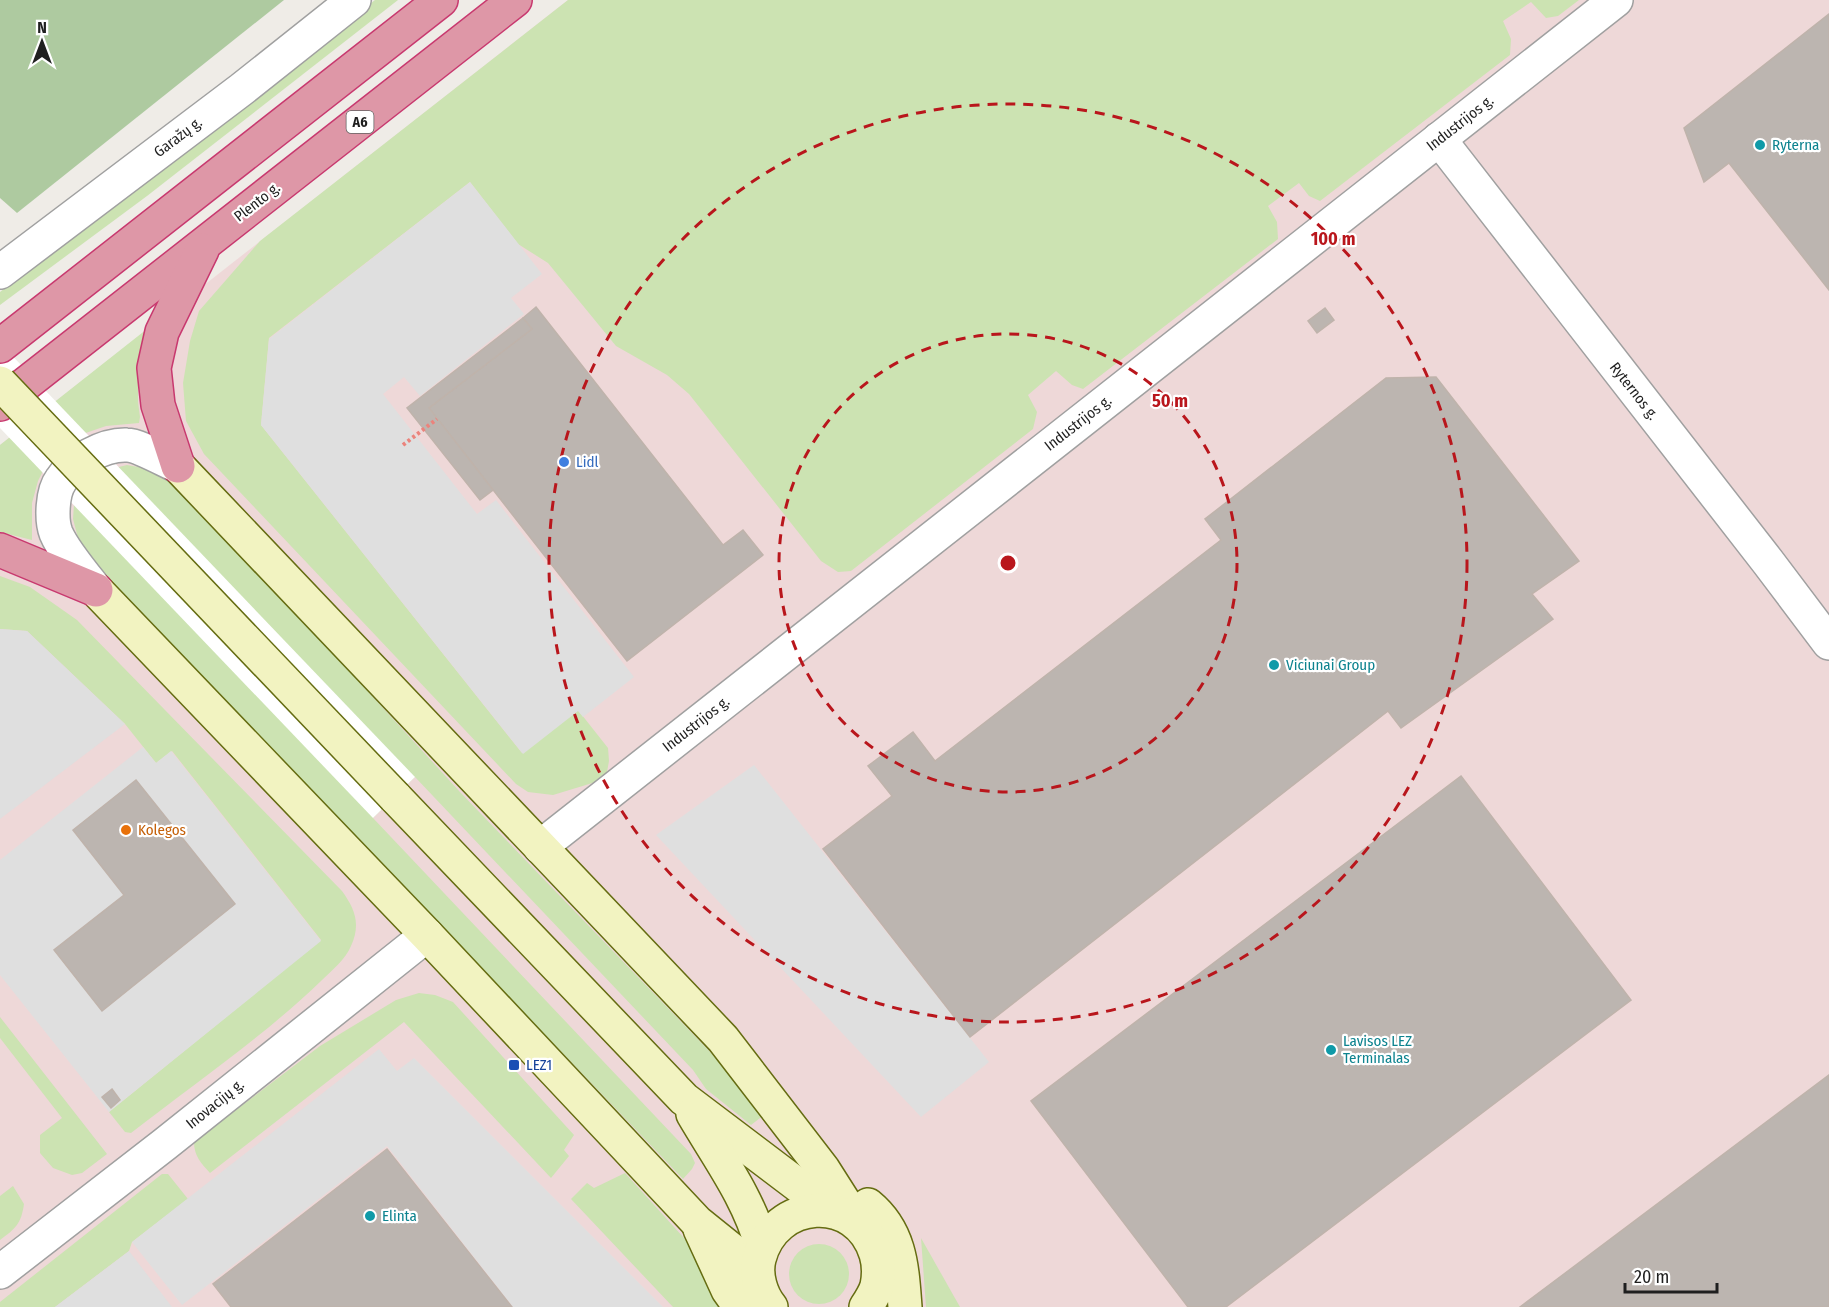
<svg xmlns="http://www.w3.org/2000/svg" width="1829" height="1307" viewBox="0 0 1829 1307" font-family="'Fira Sans Condensed',sans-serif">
  <rect width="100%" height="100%" fill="#efece7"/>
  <path fill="#eed8d8" d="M568,0h1261v1307h-1829v-862z"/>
  <g fill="#cce3b2">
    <path d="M375,0h23l-251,196 -147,109v-13z"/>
    <path d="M568,0h1011l-21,16 -12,2 -15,-16 -28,19 8,18 -1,16 -190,146 -11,-5 -10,-13 -31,23 9,16 1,17 -195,150 -11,-4 -16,-14 -28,24 9,17 -4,17 -182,142 -13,1 -17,-11 -132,-167 -22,-19 -51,-29 -68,-83 -30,-19 -48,-62 -201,156 -8,87 261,328 56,-43 30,38 1,13 -2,11 -8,9 -46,14 -25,-3 -12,-8 -312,-330 -18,-33 -3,-38 7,-42 9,-30 61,-70z"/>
    <path d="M147,329l-9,40v33l2,15 -1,6 -33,3 -29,10 -29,25 -10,20 -6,22v37l-32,-8v-87z"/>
    <path d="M127,465l29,5 21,13 283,309 255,265 49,58 -13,10 -45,-36 -13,-19 -278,-293 -42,41 318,336 4,9 -3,6 -9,10 -595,-622 -10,-19 -5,-19 1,-15 29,-33z"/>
    <path d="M0,576l30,11 47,33 265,271c13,18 19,33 9,55 -5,13 -20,25 -30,35 -57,55 -127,103 -190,152l-6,-1 -16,-20 212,-172 -149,-189 -16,12 -31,-39 -98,-93 -27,-2z"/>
    <path d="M419,993l16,2 18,7 121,133 -10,15 5,6 -18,22 -147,-156 -194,151c-9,-10 -16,-17 -16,-31l126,-96 76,-46z"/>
    <path d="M0,1017l107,137 -25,19 -10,2 -19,-7 -13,-15v-18l22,-17 -62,-80z"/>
    <path d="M625,1173l69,76 31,58h-52l-102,-108 16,-16 7,5z"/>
    <path d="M162,1174h6l20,25 -56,43 -3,9 -74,56h-55v-5z"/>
    <path d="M13,1186l11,18c-3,20 -8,24 -24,36v-44z"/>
    <path d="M921,1238l39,69h-34z"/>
    <circle cx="819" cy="1274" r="30"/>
  </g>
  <path fill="#aecaa0" d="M0,0h284l-267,213 -17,-15z"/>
  <g fill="#dfdfdf" fill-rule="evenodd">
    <path d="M470,182l72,92 -31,24 13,16 -104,82 -16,-19 -21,17 94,120 19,-14 138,177 -51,40 -5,-6 -55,43 -262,-329 8,-86z"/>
    <path d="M0,629l27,2 98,93 -125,95z"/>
    <path d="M143,747l13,16 15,-12 150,190 -212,171 -109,-137v-115zM136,780l99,124 -133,106 -48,-60 70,-55 -51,-65z"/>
    <path d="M754,765l235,297 -68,55 -265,-282z"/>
    <path d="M379,1049l18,22 17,-13 249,249h-150l-126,-161 -205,159 -50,-63z"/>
    <path d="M129,1251l43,56h-117z"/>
  </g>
  <path fill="#fff" d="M0,343l415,434 -42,41 -373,-390z"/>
  <g fill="#bcb5b0" stroke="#bfb3ab" stroke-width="1.5">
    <path d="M1829,14v276l-100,-127 -25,19 -20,-54z"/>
    <path d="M536,307l187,238 20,-15 20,25 -136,106 -198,-253 103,-79 -9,-11z"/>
    <path d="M1325,308l9,12 -17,13 -9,-12z"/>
    <path d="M523,318l9,11 -103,79 64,82 -13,10 -73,-92z"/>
    <path d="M1436,377l143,184 -47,33 21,25 -152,109 -13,-17 -418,326 -147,-188 69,-53 -24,-30 45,-34 22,29 286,-221 -16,-21 181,-141z"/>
    <path d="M1461,776l170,224 -405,307h-38l-157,-206z"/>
    <path d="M136,780l99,124 -133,107 -48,-61 70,-55 -51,-65z"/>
    <path d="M1829,1075v232h-309z"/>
    <path d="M112,1089l8,11 -9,8 -9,-11z"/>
    <path d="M387,1149l125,158h-281l-18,-23z"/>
  </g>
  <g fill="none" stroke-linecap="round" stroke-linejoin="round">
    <g stroke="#a0a0a0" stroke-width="36">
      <g id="street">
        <path d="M1439,139l329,423 61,81"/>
        <path d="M0,272l242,-183 112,-89"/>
        <path d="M96,590c-12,-15 -33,-40 -40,-57 -5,-13 -4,-41 5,-53 12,-19 43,-36 66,-35 11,0 39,16 51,21"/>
        <path d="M540,847l1076,-847"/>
        <path d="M0,1272l165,-128 262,-209"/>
      </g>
    </g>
    <g stroke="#656c11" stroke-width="36">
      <g id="secondary">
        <path d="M178,466l545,573 100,130 35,55"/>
        <path d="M96,590l331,345 270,287 46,37 15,22"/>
        <path d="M395,797l289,302 115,87 40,27"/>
        <path d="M693,1114c25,43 56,84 69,133"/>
        <path d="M868,1205c33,27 34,63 37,102"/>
        <path d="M700,1229l28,61 12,17"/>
        <path d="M771,1307c-10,-12 -16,-32 -12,-48 15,-61 98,-67 117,-5 3,10 3,22 1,32 -2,7 -7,15 -11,21"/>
      </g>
    </g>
    <g stroke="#c8396f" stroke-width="36">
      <g id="highway">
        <path d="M0,346l441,-346"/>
        <path d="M0,404l515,-404"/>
        <path d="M178,466l-20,-61 -4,-37 8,-36 40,-82"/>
        <path d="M0,550l96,40"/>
      </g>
    </g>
    <path stroke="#eb837c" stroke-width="4" stroke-dasharray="3 3" stroke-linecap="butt" d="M403,445l34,-26"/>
    <use href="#street" stroke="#fff" stroke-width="33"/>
    <use href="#secondary" stroke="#f2f3c1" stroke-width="33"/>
    <use href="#highway" stroke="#de97a7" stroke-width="33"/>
    <g stroke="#656c11" stroke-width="36" stroke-linecap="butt">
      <path id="secondary-bridge" d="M0,383l395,414"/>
    </g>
    <use href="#secondary-bridge" stroke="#f2f3c1" stroke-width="33"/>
  </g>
  <g fill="none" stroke="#b9161c" stroke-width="3" stroke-dasharray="10 8">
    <circle cx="1008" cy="563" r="229"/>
    <circle cx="1008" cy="563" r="459"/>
  </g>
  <g fill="#0f9aa8" stroke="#fff" stroke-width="2">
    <circle cx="1760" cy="145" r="6"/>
    <circle cx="1274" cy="665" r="6"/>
    <circle cx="1331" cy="1050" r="6"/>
    <circle cx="370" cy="1216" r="6"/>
  </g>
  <circle fill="#3f7fe0" stroke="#fff" stroke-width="2" cx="564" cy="462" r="6"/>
  <circle fill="#e8710a" stroke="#fff" stroke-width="2" cx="126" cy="830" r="6"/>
  <rect fill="#1a4fb4" stroke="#fff" stroke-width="2" x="508" y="1059" width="12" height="12" rx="3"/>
  <g text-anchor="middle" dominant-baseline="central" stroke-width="4.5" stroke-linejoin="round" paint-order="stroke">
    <rect fill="#fff" stroke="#626262" stroke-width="1.5" x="346.5" y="111" width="27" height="22" rx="4.5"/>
    <g font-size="14" font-weight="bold" fill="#1f1f1f">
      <text x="360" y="122">A6</text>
    </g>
    <g font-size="15" fill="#1f1f1f" stroke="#fff">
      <text transform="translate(1460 123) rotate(-38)">Industrijos g.</text>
      <text transform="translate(178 137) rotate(-37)">Garažų g.</text>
      <text transform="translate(257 202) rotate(-38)">Plento g.</text>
      <text transform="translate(1634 391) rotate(52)">Ryternos g.</text>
      <text transform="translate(1078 423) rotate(-38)">Industrijos g.</text>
      <text transform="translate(696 724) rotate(-38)">Industrijos g.</text>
      <text transform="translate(215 1104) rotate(-39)">Inovacijų g.</text>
    </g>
    <g font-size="15" fill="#0d838f" stroke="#fff" text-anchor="start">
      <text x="1772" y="145">Ryterna</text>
      <text x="1286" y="665">Viciunai Group</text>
      <text x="1343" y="1041">Lavisos LEZ<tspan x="1343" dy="17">Terminalas</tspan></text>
      <text x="382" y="1216">Elinta</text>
    </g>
    <g font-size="15" fill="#366cbe" stroke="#fff" text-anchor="start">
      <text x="576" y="462">Lidl</text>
    </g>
    <g font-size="15" fill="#c56008" stroke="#fff" text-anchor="start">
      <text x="138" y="830">Kolegos</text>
    </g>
    <g font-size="15" fill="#164399" stroke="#fff" text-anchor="start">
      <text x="526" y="1065">LEZ1</text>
    </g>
  </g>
  <circle cx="1008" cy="563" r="9" fill="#b9161c" stroke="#fff" stroke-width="3"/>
  <g font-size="18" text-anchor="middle" font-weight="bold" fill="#b9161c" stroke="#fff" stroke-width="4.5" stroke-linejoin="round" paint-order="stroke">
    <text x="1333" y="245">100 m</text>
    <text x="1170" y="407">50 m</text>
  </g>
  <g transform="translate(42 42)" stroke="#ffffff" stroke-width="4.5" paint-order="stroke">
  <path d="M0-4.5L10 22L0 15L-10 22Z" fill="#1f1f1f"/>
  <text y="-9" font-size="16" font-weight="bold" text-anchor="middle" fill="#1f1f1f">N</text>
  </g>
  <path d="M1625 1283v9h92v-9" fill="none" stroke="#1f1f1f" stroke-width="3"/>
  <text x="1634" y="1283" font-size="18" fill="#1f1f1f" stroke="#ffffff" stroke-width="4.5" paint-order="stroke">20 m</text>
</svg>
